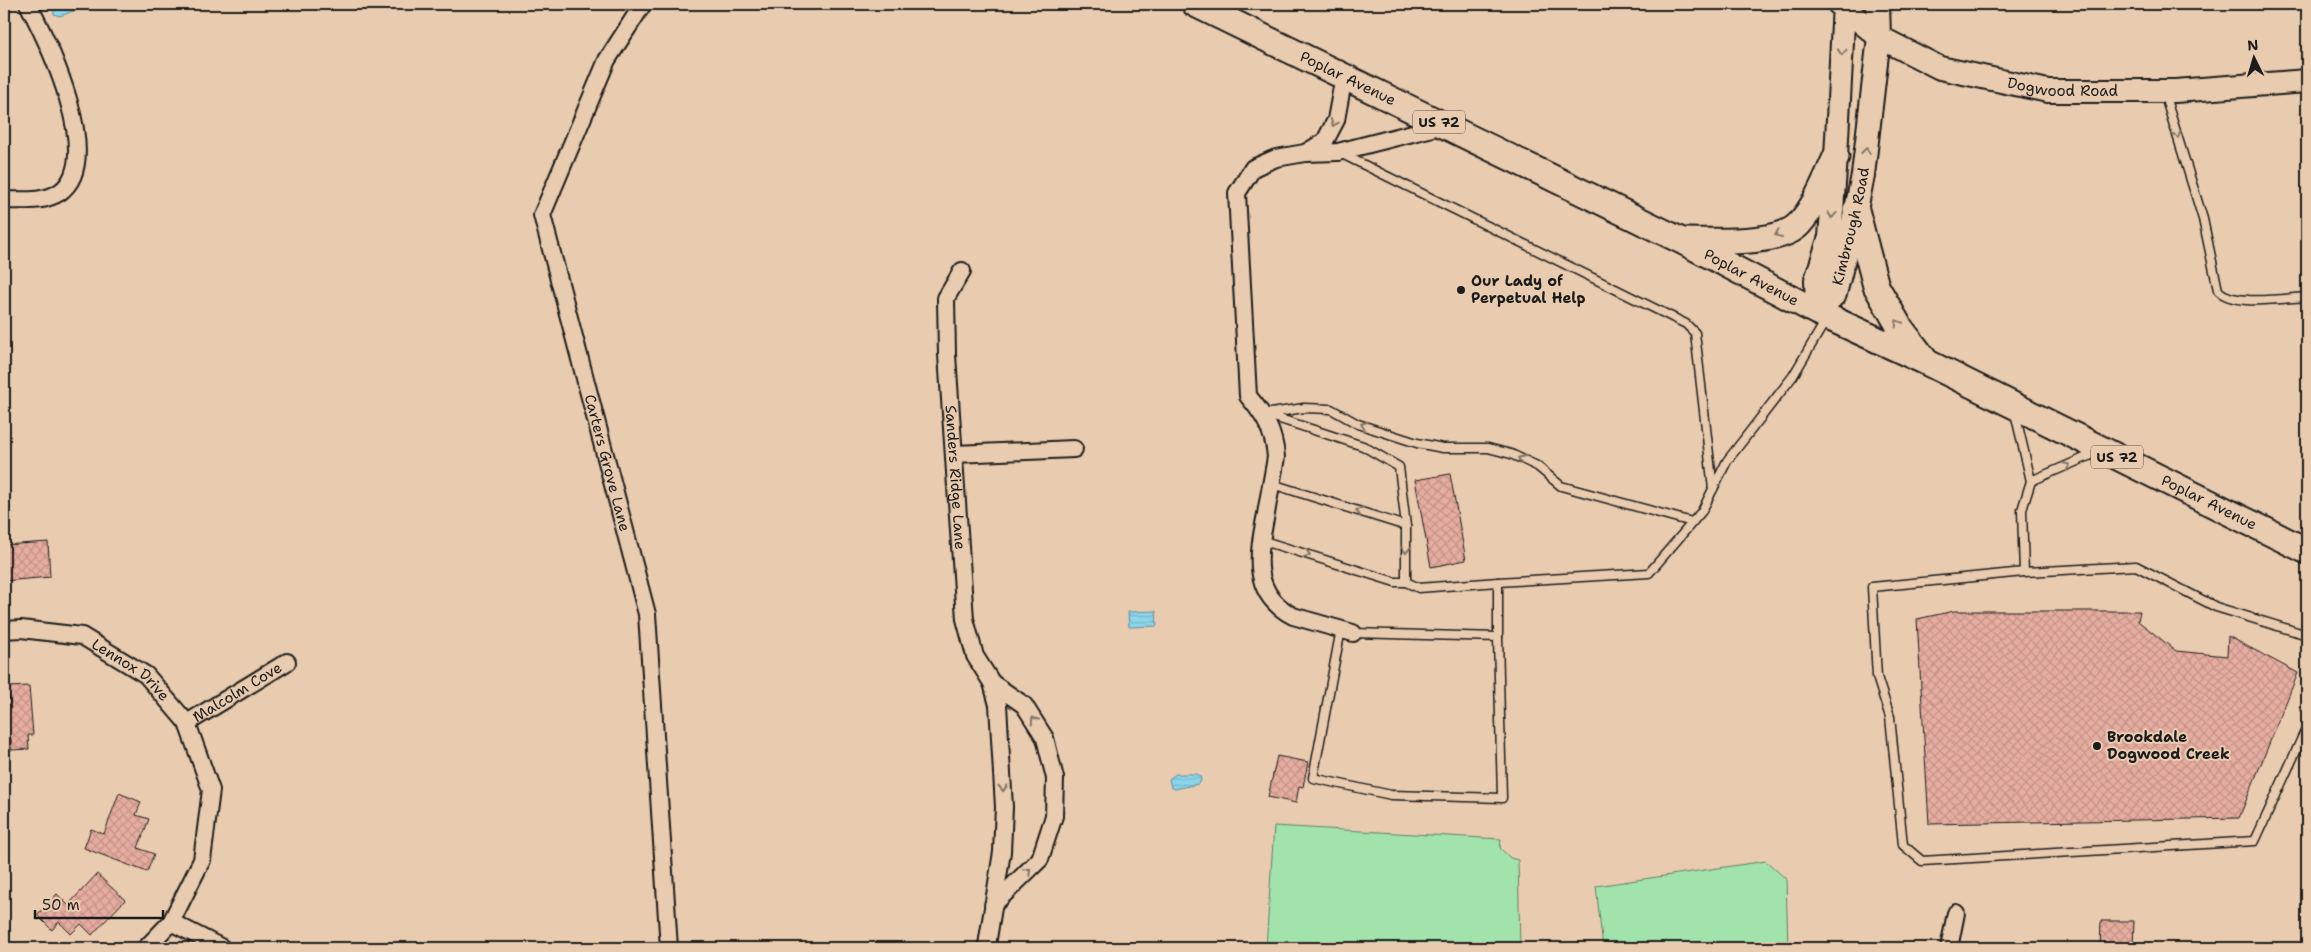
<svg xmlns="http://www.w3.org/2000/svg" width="2311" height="952" viewBox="0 0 2311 952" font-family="'Shantell Sans',sans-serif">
  <defs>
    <pattern id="water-rules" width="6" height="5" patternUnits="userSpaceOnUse" patternTransform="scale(1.25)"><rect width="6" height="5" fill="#8bd6ec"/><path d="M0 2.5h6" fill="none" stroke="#77b7ca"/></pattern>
    <pattern id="building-cross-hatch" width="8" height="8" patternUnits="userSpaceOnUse" patternTransform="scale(1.25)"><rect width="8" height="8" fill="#e6aca0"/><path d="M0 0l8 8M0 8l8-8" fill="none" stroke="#c59389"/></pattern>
  </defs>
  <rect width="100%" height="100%" fill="#e9ccaf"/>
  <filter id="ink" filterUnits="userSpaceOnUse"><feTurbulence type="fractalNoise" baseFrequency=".02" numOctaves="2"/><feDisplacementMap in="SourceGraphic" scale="10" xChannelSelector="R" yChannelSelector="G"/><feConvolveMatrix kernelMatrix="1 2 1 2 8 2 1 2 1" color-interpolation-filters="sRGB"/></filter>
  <g filter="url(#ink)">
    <g fill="#a2e3ac" stroke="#5f8064">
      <path d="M1274,826l227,13 -1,9 10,10 8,2 2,88h-254z"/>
      <path d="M1766,861l20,18 2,69h-185l-7,-62z"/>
    </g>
    <g fill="url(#water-rules)" stroke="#5f8c99">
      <path d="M54,4h38l-32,12 -6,-2z"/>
      <path d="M1156,611l1,15 -28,1 -1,-15z"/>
      <path d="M1176,774h20l4,2 1,5 -3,3 -23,5 -4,-2 -2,-8z"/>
    </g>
    <g fill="url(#building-cross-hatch)" stroke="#1c1c1c">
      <path d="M1450,474l16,86 -35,7 -16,-87z"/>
      <path d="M48,542l2,35 -46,4v-36z"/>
      <path d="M1954,611h186l-2,10 38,30 51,5 1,-20 70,37 -59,145 -310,6 -12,-205z"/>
      <path d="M29,686l4,49h-5l1,14 -18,1v-11l-7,1v-35h6l-2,-18z"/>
      <path d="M1277,756l31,6 -5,25 -4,-1 -3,17 -28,-6z"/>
      <path d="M119,793l22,9 -5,13 13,4 -11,29 16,6 -7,18 -63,-24 7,-19 13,5z"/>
      <path d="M97,874l28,26 -33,35 -11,-11 -10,10 -12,-12 -7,8 -15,-15 20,-21 11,11z"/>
      <path d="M2101,921h33l-1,27h-33z"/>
    </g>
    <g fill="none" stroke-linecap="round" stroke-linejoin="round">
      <g stroke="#1c1c1c" stroke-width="11">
        <g id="lane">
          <path d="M2164,93l39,126 15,71c14,17 68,8 89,7"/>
          <path d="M1342,154l344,170 9,9 18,156"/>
          <path d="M2015,413l16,68 -9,29 2,62"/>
          <path d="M1264,414l40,-6 27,1 27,15 59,19 26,5h45l23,6 26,12 24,20 131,36"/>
          <path d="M1265,414l98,32 36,21 7,59v56"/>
          <path d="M2031,481l65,-28"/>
          <path d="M1272,484l134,42"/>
          <path d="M1261,540l134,42h11l13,6 79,-6"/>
          <path d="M1341,629l-28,149 78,17 111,3 -4,-161 -145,-4"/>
          <path d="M2307,635l-91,-28 -80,-41 -112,6 -152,15 5,90 13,40 13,128 19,16 333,-20 52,-114"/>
          <path d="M1498,637v-55l151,-9 53,-62 25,-50 66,-85 33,-56"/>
        </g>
      </g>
      <g stroke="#1c1c1c" stroke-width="20">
        <g id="street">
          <path id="s1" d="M643,4l-36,56 -65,155 105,399 22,334"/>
          <path d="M1344,76l-8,44 -11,21 -20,12 33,-1 106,-27"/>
          <path d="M1305,153l-29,5 -23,10 -16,25 11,203c16,19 26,35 28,61 -3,19 -7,38 -10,57 -8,40 -16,79 27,102l60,17"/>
          <path d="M4,200c18,0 39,3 56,-8 45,-32 -12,-150 -32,-188"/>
          <path id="s2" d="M962,271l-16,27 1,57 18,264 10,37 17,27"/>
          <path d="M955,454l119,-5"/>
          <path id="s3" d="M4,630l17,-1 61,7 64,39 41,48 24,67 -9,70 -31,62 -25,26"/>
          <path id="s4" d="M187,723l100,-61"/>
          <path d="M171,922l51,26"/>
          <path d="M987,948v-3l15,-93 2,-45 -6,-102 -6,-22 32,22 21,33 10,40 -1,38 -14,43 -47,46"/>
          <path d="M1949,948l7,-35"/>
        </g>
      </g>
      <g stroke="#1c1c1c" stroke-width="26">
        <g id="secondary">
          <path id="s5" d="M1839,4l40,33 61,31 108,23h127l132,-10"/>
          <path id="s6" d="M1817,312l18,-18 21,-84 7,-35 16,-138 -1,-33"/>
          <path d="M1817,312l-1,-32 14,-43 6,-80 8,-153"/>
        </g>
      </g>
      <g stroke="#1c1c1c" stroke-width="29">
        <g id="primary">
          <path id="s7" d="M1195,4l487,237 135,71 109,50 381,189"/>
          <path d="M1856,210l20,76 23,40 26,34"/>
          <path d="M1687,241c28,0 93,4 112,-17 17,-19 27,-45 37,-67"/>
        </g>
      </g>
      <use href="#lane" stroke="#e9ccaf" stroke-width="8"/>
      <use href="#street" stroke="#e9ccaf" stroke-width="16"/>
      <use href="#secondary" stroke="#e9ccaf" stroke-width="22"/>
      <use href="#primary" stroke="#e9ccaf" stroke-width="25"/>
    </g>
    <defs><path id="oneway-chevron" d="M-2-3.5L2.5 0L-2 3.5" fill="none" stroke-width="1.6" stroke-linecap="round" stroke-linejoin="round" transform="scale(1.25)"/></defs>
    <g stroke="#827466">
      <use href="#oneway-chevron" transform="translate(1842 52) rotate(93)"/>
      <use href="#oneway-chevron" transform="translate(1334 123) rotate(112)"/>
      <use href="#oneway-chevron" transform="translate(2177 135) rotate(72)"/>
      <use href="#oneway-chevron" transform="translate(1866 151) rotate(-83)"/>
      <use href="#oneway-chevron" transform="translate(1832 215) rotate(95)"/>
      <use href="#oneway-chevron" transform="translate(1778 234) rotate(158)"/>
      <use href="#oneway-chevron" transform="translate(1898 323) rotate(-122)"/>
      <use href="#oneway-chevron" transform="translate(1364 425) rotate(-160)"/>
      <use href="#oneway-chevron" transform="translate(1521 459) rotate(-155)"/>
      <use href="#oneway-chevron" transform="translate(2067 466) rotate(-24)"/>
      <use href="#oneway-chevron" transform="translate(1359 511) rotate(-163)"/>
      <use href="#oneway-chevron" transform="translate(1406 550) rotate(89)"/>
      <use href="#oneway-chevron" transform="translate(1307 554) rotate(17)"/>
      <use href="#oneway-chevron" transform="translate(1034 720) rotate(-123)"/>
      <use href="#oneway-chevron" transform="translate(1003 788) rotate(87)"/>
      <use href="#oneway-chevron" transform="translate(1028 871) rotate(-44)"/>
    </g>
  </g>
  <g fill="#1c1c1c" stroke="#e9ccaf" stroke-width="2">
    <circle cx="1461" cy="290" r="5"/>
    <circle cx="2097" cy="746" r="5"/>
  </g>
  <g text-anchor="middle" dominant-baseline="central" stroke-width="4" stroke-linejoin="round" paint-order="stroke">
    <g fill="#e9ccaf" stroke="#5a5148" stroke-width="1">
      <rect x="1413" y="110.5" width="52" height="23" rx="4"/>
      <rect x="2091" y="445.5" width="52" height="23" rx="4"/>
    </g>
    <g font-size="14" font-weight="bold" fill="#1c1c1c">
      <text x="1439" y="122">US 72</text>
      <text x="2117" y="457">US 72</text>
    </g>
    <g font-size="15" fill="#1c1c1c" stroke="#e9ccaf">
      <text stroke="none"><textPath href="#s7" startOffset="170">Poplar Avenue</textPath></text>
      <text stroke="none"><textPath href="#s5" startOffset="245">Dogwood Road</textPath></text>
      <text stroke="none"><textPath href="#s6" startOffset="95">Kimbrough Road</textPath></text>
      <text stroke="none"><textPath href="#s7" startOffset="620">Poplar Avenue</textPath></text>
      <text stroke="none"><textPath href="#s1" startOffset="491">Carters Grove Lane</textPath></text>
      <text stroke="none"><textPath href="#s2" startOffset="211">Sanders Ridge Lane</textPath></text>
      <text stroke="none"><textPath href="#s7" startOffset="1130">Poplar Avenue</textPath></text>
      <text stroke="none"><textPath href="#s3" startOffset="138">Lennox Drive</textPath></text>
      <text stroke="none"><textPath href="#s4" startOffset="59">Malcolm Cove</textPath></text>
    </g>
    <g font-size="15" font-weight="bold" fill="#1c1c1c" stroke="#e9ccaf" text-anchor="start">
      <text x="1471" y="281">Our Lady of<tspan x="1471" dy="17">Perpetual Help</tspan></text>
      <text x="2107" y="737">Brookdale<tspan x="2107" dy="17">Dogwood Creek</tspan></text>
    </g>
  </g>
  <rect width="2311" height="952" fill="none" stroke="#e9ccaf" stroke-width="20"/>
  <rect x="10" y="10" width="2291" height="932" fill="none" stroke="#1c1c1c" stroke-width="2" filter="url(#ink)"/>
  <g transform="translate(2254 58) rotate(355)" stroke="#e9ccaf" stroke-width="4" paint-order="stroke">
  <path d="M0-4L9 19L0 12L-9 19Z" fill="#1c1c1c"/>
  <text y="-8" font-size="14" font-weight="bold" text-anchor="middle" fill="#1c1c1c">N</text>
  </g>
  <path d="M35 910v8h128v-8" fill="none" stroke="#1c1c1c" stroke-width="2.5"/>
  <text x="42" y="910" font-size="15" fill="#1c1c1c" stroke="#e9ccaf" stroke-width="4" paint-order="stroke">50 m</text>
</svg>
